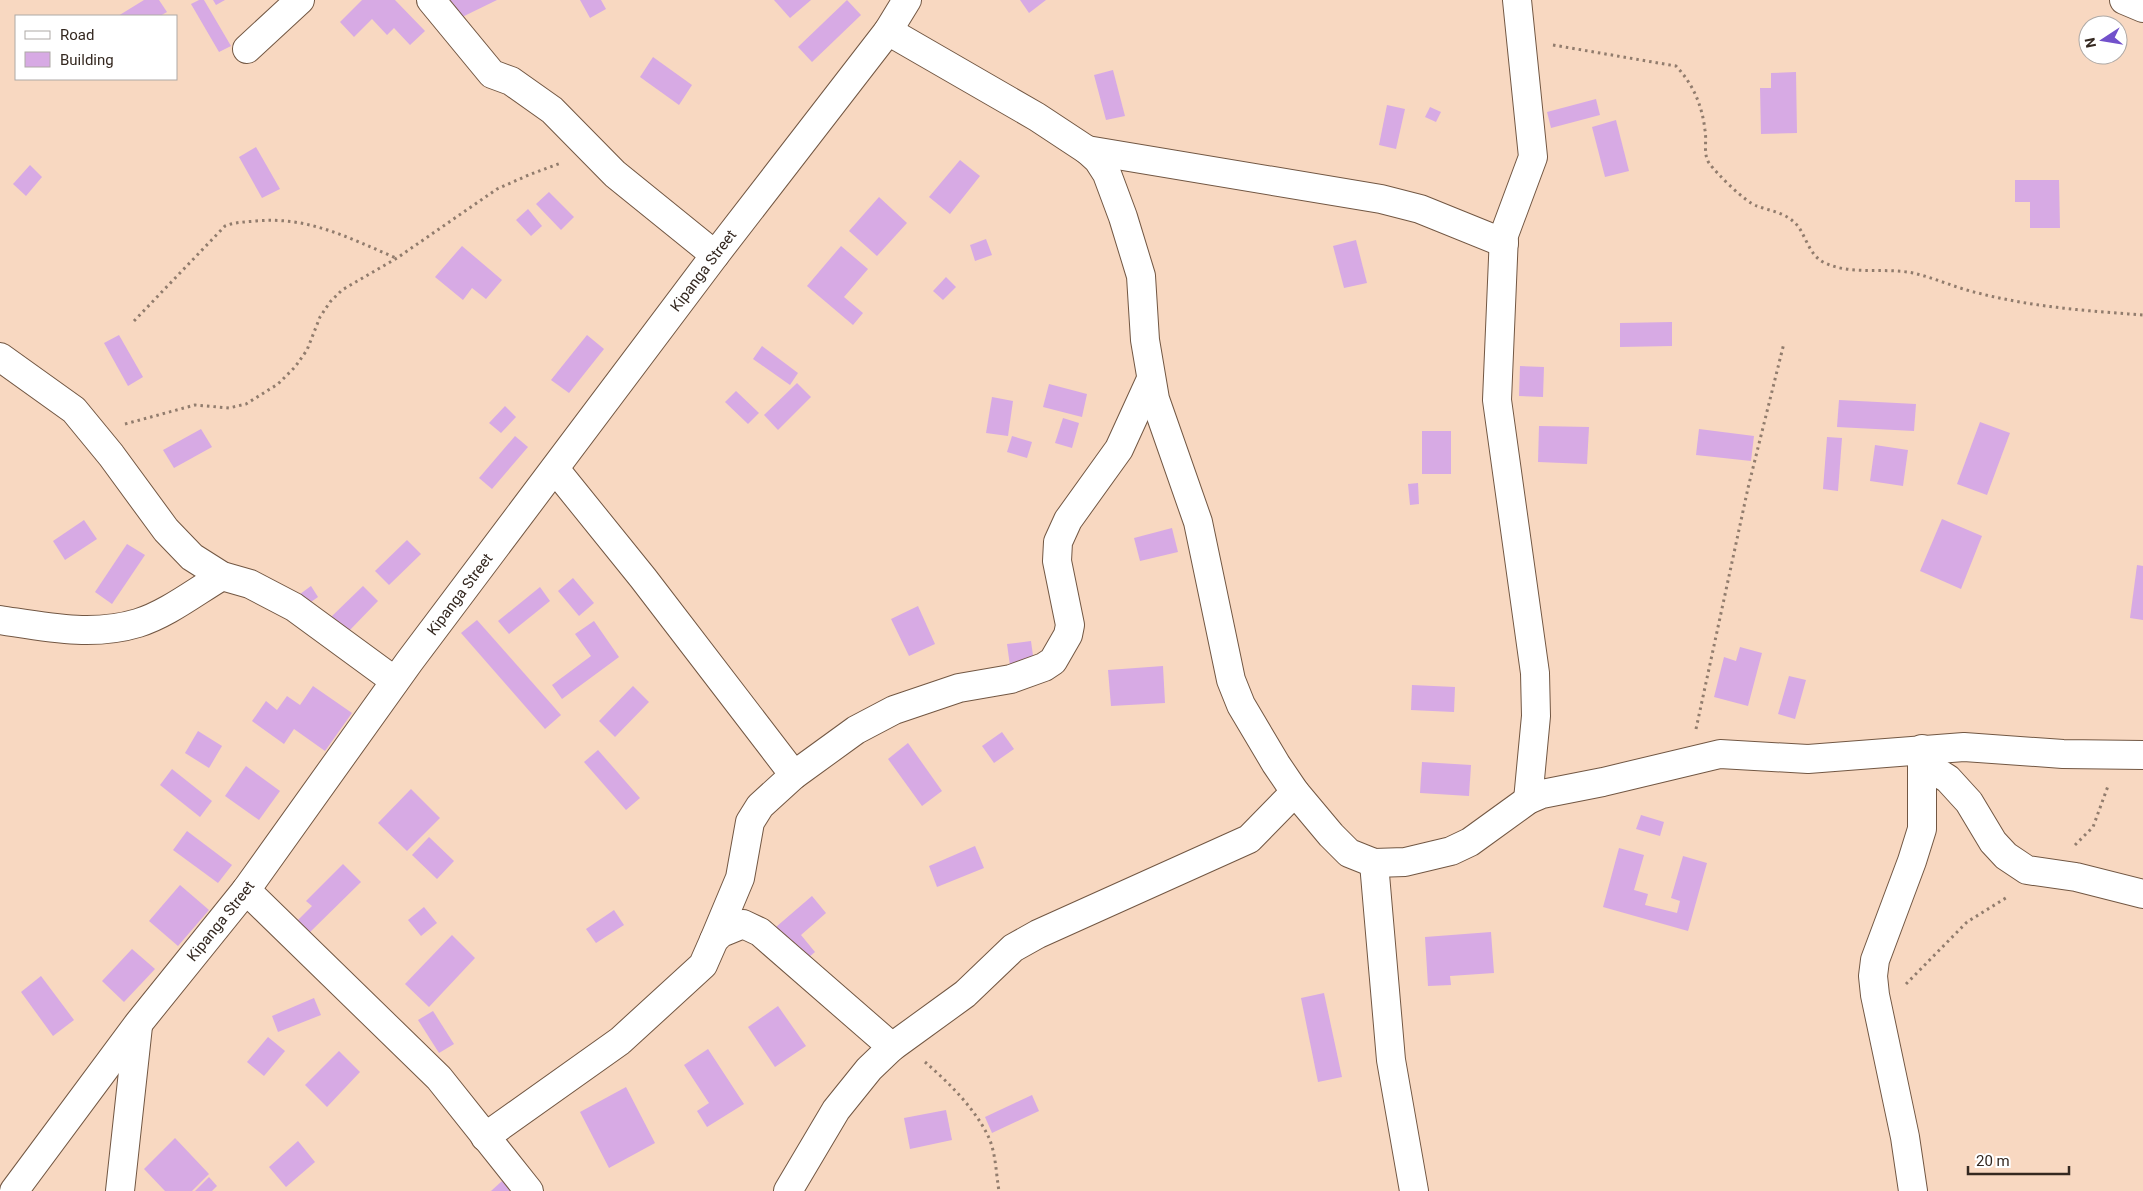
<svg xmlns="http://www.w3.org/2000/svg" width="2143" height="1191" viewBox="0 0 2143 1191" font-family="Roboto,sans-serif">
  <rect width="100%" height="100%" fill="#f8d8c1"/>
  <g fill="#d7aae4">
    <path d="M144,0h15l8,12 -7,4h-42z"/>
    <path d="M199,0h5l27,46 -12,6 -28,-48z"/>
    <path d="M213,0h12l-9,5z"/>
    <path d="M362,0h33l30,31 -15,14 -16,-17 -7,7 -15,-16 -18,18 -14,-15z"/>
    <path d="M446,0h51l-41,20z"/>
    <path d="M580,0h21l5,9 -16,9z"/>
    <path d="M774,0h37l-21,18z"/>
    <path d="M847,0l14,15 -49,47 -14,-15z"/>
    <path d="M1020,0h26l-17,13z"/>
    <path d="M653,57l39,28 -13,20 -39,-28z"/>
    <path d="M1113,70l12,46 -19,4 -12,-45z"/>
    <path d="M1796,72l1,61 -36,1 -1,-46h11v-15z"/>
    <path d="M1596,99l4,16 -49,13 -4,-16z"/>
    <path d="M1387,105l18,4 -9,40 -17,-4z"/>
    <path d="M1430,107l11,5 -5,10 -11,-5z"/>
    <path d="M1616,120l13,51 -24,6 -13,-50z"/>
    <path d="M256,147l24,42 -18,9 -23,-41z"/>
    <path d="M960,160l20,16 -30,38 -21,-17z"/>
    <path d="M30,165l12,12 -16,19 -13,-12z"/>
    <path d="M2015,180h44l1,48h-30v-26h-15z"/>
    <path d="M549,192l25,25 -13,13 -25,-26z"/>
    <path d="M879,197l28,26 -30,33 -28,-25z"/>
    <path d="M528,209l14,17 -11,10 -15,-16z"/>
    <path d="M986,239l6,16 -17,6 -5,-16z"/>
    <path d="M1356,240l11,43 -23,5 -11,-42z"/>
    <path d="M462,246l40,34 -16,19 -14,-11 -9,12 -28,-23z"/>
    <path d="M841,246l27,23 -24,28 19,16 -10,12 -46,-39z"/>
    <path d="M946,277l10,10 -13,13 -10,-9z"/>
    <path d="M1672,322v24l-52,1v-24z"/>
    <path d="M119,335l24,42 -15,9 -24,-43z"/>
    <path d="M587,335l17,14 -35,44 -18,-13z"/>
    <path d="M762,346l36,27 -8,12 -37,-26z"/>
    <path d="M1520,366l24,1 -1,30 -24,-1z"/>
    <path d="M797,383l14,14 -33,33 -14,-15z"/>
    <path d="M1049,384l38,10 -5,23 -39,-10z"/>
    <path d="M736,391l23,22 -11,11 -23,-22z"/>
    <path d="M992,397l21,4 -5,35 -22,-3z"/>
    <path d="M1839,400l77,4 -2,27 -77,-4z"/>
    <path d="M505,406l11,11 -15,16 -12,-10z"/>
    <path d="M1063,418l16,5 -7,25 -17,-5z"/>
    <path d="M1980,422l30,11 -23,62 -30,-11z"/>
    <path d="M1539,426l50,1 -2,37 -49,-2z"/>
    <path d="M201,429l11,18 -38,21 -11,-18z"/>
    <path d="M1699,429l55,7 -3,25 -55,-6z"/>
    <rect x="1422" y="431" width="29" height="43"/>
    <path d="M515,436l13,11 -36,42 -13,-11z"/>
    <path d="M1012,436l20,6 -5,16 -20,-6z"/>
    <path d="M1827,437l15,1 -4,53 -15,-2z"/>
    <path d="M1875,445l33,5 -5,36 -33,-5z"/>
    <path d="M1418,483l1,21 -9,1 -2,-21z"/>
    <path d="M1942,519l40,17 -21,53 -41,-18z"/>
    <path d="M84,520l13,19 -32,21 -12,-19z"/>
    <path d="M1172,528l6,24 -38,9 -6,-23z"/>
    <path d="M407,540l14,14 -32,31 -14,-14z"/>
    <path d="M127,544l18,11 -33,49 -17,-12z"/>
    <path d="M2137,565l6,1v54l-13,-2z"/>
    <path d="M573,578l21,25 -15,13 -21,-25z"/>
    <path d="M311,586l7,11 -14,10 -8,-10z"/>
    <path d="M363,586l15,15 -31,32 -16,-16z"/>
    <path d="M540,587l10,14 -41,33 -11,-13z"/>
    <path d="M918,606l17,38 -26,12 -18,-37z"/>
    <path d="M477,620l84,95 -16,14 -84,-96z"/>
    <path d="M594,621l25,36 -57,42 -10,-14 39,-29 -16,-22z"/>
    <path d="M1031,641l4,29 -24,3 -4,-29z"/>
    <path d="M1740,647l22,6 -14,53 -34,-9 10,-40 12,4z"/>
    <path d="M1163,666l2,37 -54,3 -3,-36z"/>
    <path d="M1789,676l17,4 -11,39 -17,-5z"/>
    <path d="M1412,685l43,2 -1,25 -43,-2z"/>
    <path d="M313,686l39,27 -27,38 -31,-22 -10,15 -32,-23 14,-20 11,9 10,-14 13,9z"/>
    <path d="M633,686l16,16 -34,35 -16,-16z"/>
    <path d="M198,731l24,15 -13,22 -24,-15z"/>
    <path d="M1002,732l12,17 -20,14 -12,-17z"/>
    <path d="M908,743l34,48 -20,15 -34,-47z"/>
    <path d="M598,750l42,48 -14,12 -42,-48z"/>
    <path d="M1422,762l49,3 -2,31 -49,-3z"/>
    <path d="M246,766l34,25 -21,29 -34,-24z"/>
    <path d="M172,769l40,32 -12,16 -40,-32z"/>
    <path d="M411,789l29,29 -33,33 -29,-28z"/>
    <path d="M1641,815l23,7 -4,14 -24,-7z"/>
    <path d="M187,831l45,34 -14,18 -45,-33z"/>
    <path d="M429,837l25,24 -17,18 -25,-24z"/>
    <path d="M975,846l9,22 -47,19 -8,-21z"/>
    <path d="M1619,848l25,7 -10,35 14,4 -3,11 32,8 3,-12 -9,-3 12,-42 24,7 -19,68 -85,-24z"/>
    <path d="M343,864l18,18 -55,54 -12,-12 18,-18 -6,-5z"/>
    <path d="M180,885l29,25 -31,36 -29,-25z"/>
    <path d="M812,896l14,17 -25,22 14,17 -13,11 -13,-21 -13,-15z"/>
    <path d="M424,907l13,16 -16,13 -13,-16z"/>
    <path d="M614,910l10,15 -28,18 -10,-14z"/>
    <path d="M1491,932l3,41 -44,3 1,9 -23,1 -3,-49z"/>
    <path d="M452,935l23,23 -46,49 -24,-23z"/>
    <path d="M132,949l23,20 -31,33 -22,-21z"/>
    <path d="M41,976l33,44 -21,16 -32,-44z"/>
    <path d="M1324,993l18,84 -24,5 -17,-84z"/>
    <path d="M314,998l7,17 -43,17 -6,-16z"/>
    <path d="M778,1006l28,40 -31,21 -27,-40z"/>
    <path d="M433,1011l21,33 -15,9 -21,-33z"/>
    <path d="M268,1037l17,14 -21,25 -17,-14z"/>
    <path d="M708,1049l36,55 -37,23 -10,-16 12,-8 -25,-38z"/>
    <path d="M339,1051l21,21 -33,35 -22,-22z"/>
    <path d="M626,1087l29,56 -46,25 -29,-56z"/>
    <path d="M1032,1095l7,16 -47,22 -7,-16z"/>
    <path d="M946,1110l6,30 -42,9 -6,-31z"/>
    <path d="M175,1138l34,36 -17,17h-27l-21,-22z"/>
    <path d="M298,1141l17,21 -29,25 -17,-20z"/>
    <path d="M209,1177l8,9 -5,5h-17z"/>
    <path d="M502,1181l9,10h-20z"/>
  </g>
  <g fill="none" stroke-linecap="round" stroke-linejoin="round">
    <g stroke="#725743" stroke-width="30">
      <g id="street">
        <path d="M431,0l61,74 19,7 41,29 63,64 100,81"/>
        <path d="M1517,0l16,157 -29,78 -7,165 38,273 1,43 -8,84"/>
        <path d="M2124,0l19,8"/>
        <path d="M888,31l149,86 50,33 11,10 9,14 16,43 18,59 4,64 10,59 43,123 33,158 10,25 35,59 19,28 36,43 18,18 25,10 31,-1 46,-11 19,-9 58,-42 14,-6 61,-12 117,-28 88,5 156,-12 99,7 80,1"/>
        <path d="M247,49l53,-49"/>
        <path d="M1087,150l294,49 39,10 84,34"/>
        <path d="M0,357l74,53 37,45 55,75 26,27 30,19 28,8 44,23 101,74"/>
        <path d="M555,469l88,109 151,197"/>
        <path d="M0,620c46,7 92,17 138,3 29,-9 57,-31 84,-47"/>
        <path d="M1923,763l25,16 21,23 24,40 13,14 21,14 49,7 67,17"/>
        <path d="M1374,863l17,197 23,131"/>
        <path d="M246,890l193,188 90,113"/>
        <path d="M714,940l26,-62 10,-56 10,-16 34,-31 62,-45 38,-20 65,-22 52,-9 33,-12 9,-6 15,-26 2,-10 -13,-64 1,-19 10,-22 51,-71 32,-70"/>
        <path d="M485,1137l135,-96 83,-76 11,-25 7,-7 22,-9 17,8 132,115"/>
        <path id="s1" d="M14,1191l124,-167 108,-134 163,-228 306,-407 173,-224 19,-31"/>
        <path d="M120,1191l18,-165"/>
        <path d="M788,1191l48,-81 33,-41 23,-22 73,-53 48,-46 25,-14 211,-95 46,-47"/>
        <path d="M1913,1191l-8,-54 -30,-142 -2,-19 2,-16 37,-99 10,-32v-80"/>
      </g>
    </g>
    <g stroke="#917c6d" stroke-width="3" stroke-dasharray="2.5 4" stroke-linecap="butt">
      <path d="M1553,45l123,21c17,18 26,39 29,64 2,11 -2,24 4,33 8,11 36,39 48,43 13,5 27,6 38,17 10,9 13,31 28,39 27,14 61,5 90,11 22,5 43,15 65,20 54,14 110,18 165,22"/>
      <path d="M134,321l91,-95c10,-4 20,-4 31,-5 52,-5 93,17 140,37"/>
      <path d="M125,424l70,-19 34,3 17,-4 32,-20 17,-17 12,-17 13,-33 10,-15 12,-12 55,-32 100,-69 34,-15 30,-11"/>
      <path d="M1696,729l52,-241 36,-145"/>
      <path d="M2075,845l18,-18 15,-41"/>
      <path d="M1906,984l61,-62 42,-26"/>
      <path d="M925,1062c24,21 50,46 64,76 7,16 7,36 10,53"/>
    </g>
    <use href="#street" stroke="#fff" stroke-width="28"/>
  </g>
  <g text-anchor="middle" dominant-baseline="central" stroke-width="4" stroke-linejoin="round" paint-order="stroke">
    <g font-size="15" fill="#342820" stroke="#fff">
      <text stroke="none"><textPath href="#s1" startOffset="1150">Kipanga Street</textPath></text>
      <text stroke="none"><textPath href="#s1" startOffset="745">Kipanga Street</textPath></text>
      <text stroke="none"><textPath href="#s1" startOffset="340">Kipanga Street</textPath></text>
    </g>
  </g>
  <rect x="15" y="15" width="162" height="65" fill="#ffffff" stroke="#aea9a6"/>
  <rect x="25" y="31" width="25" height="8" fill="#ffffff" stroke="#aea9a6"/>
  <text x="60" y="40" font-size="15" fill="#342820">Road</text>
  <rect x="25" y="52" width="25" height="15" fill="#d7aae4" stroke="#aea9a6"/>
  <text x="60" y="65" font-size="15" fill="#342820">Building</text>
  <g transform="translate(2103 40) rotate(258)"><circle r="24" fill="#ffffff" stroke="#aea9a6"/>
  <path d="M0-4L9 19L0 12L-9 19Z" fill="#7251cb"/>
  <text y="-8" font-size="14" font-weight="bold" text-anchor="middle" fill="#342820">N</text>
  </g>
  <path d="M1968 1166v8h101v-8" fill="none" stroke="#342820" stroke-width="2.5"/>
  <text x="1976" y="1166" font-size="15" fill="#342820" stroke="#ffffff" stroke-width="4" paint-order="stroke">20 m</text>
</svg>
